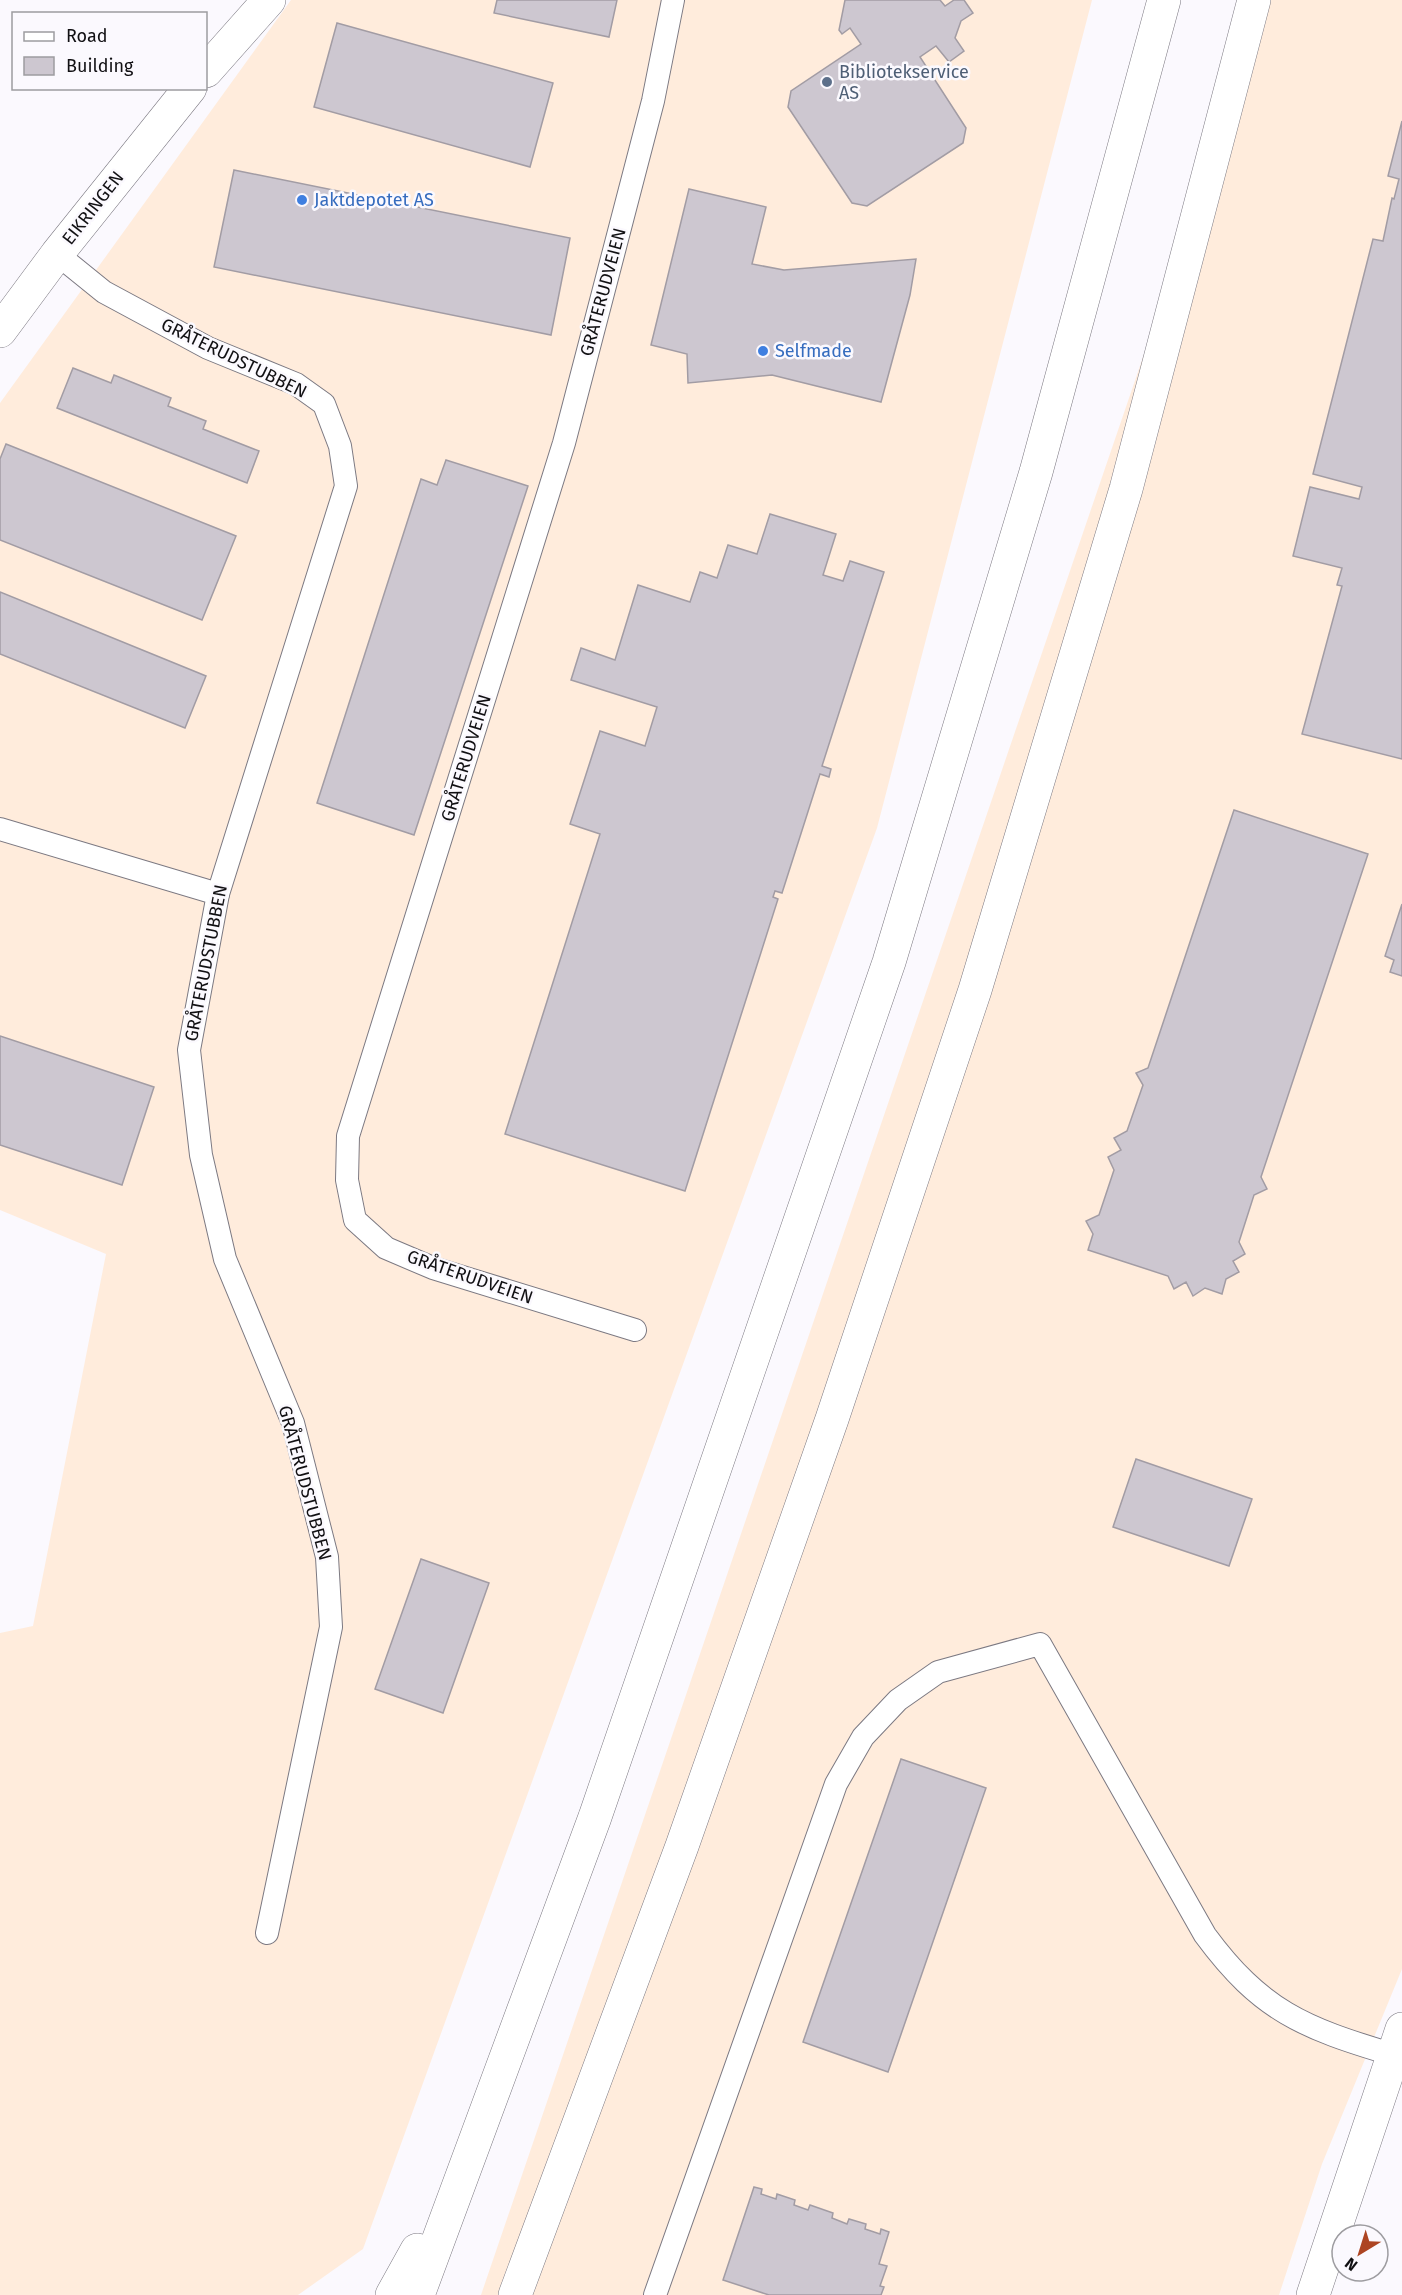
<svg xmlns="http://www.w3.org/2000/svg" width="1402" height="2295" viewBox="0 0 1402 2295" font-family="'Fira Sans',sans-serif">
  <rect width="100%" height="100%" fill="#fbf9fe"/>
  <g fill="#ffecdc">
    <path d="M291,0h801l-215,828 -514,1421 -65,46h-298v-662l33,-7 73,-372 -106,-44v-807z"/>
    <path d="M1265,0h137v1969l-80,195 -43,131h-798z"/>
  </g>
  <g fill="#cdc7d0" stroke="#a29ca4" stroke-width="1.5">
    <path d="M497,0h120l-8,37 -115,-24z"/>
    <path d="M845,0h95l5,6 9,-6h10l9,13 -12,8 -6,17 9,13 -15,11 -13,-16 -16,11 46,71 -3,15 -96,63 -15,-3 -64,-96 3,-16 70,-47 -11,-16 -8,6 -3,-4z"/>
    <path d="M337,23l216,60 -23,84 -216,-60z"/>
    <path d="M1402,121v638l-100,-25 40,-148 -5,-1 5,-17 -49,-12 17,-69 49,12 3,-12 -49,-13 60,-235 10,2 9,-43 2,1 5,-20 -11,-3z"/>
    <path d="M234,170l336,68 -19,97 -337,-68z"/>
    <path d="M689,189l77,18 -14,57 32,6 132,-11 -6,36 -29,107 -109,-27 -84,8 -1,-29 -36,-9z"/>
    <path d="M73,368l38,15 3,-8 57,23 -3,8 38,15 -3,8 56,22 -12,32 -190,-75z"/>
    <path d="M6,444l230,92 -34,84 -202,-80v-81z"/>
    <path d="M446,460l82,26 -114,349 -97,-32 104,-324 16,6z"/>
    <path d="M770,514l66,20 -13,41 20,6 7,-20 34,11 -62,194 9,3 -2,8 -9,-3 -38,119 -7,-2 -2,6 5,2 -93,292 -180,-57 95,-300 -30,-10 30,-93 45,15 12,-39 -86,-27 10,-32 34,12 23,-75 52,17 10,-30 17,6 11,-33 29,9z"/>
    <path d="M0,592l206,84 -21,52 -185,-74z"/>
    <path d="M1234,810l134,44 -107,323 6,12 -13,6 -15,47 6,12 -12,7 6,11 -13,7 -4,15 -17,-6 -12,8 -7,-14 -12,7 -6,-13 -80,-26 5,-16 -7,-13 13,-6 15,-45 -6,-13 13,-7 -7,-12 13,-7 16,-46 -7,-12 12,-5z"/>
    <path d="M1402,904v72l-12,-4 4,-12 -9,-4z"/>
    <path d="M0,1036l154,51 -32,98 -122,-40z"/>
    <path d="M1136,1459l116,40 -23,67 -116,-39z"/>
    <path d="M421,1559l68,24 -46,130 -68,-24z"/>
    <path d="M901,1759l85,29 -98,284 -85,-30z"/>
    <path d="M754,2187l8,2 -1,5 15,5 1,-5 18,6 -1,5 14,5 2,-5 23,8 -1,5 15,6 2,-5 17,5 -1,5 15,5 1,-5 8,3 -10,32 8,2 -7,20 4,1 -3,8h-112l-46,-15z"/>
  </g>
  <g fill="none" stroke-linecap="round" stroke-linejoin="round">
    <g stroke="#7c7982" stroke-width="24">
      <g id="service">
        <path d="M57,254l47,38 104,56 88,36 28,20 16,42 6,40 -128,408 -29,156 12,105 24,104 68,164 34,134 4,70 -64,306"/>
        <path d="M0,829l218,65"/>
        <path d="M635,1330l-202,-62 -47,-20 -31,-28 -8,-40 1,-44 216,-693 89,-342 20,-101"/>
        <path d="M655,2295l181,-511 27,-47 35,-37 40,-28 102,-28 165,291c56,76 99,93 186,119"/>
      </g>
    </g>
    <g stroke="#7c7982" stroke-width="34">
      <g id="minor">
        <path d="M206,71l63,-71"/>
        <path d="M0,331l57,-77 133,-166"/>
        <path d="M1313,2295l89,-266"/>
      </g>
    </g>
    <g stroke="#7c7982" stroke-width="34">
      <g id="motorway">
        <path d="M392,2295l25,-45"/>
        <path d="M418,2295l177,-478 294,-855 147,-490 128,-472"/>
        <path d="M515,2295l167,-449 150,-427 143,-429 151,-501 128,-489"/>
      </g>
    </g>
    <use href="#service" stroke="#fff" stroke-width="22"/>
    <use href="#minor" stroke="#fff" stroke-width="33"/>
    <use href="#motorway" stroke="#fff" stroke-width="33"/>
  </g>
  <circle fill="#5c6f8a" stroke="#fbf9fe" stroke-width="2" cx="827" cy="82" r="6"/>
  <g fill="#3f7fe0" stroke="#fbf9fe" stroke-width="2">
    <circle cx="302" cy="200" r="6"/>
    <circle cx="763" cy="351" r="6"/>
  </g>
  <g text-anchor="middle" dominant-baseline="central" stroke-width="5" stroke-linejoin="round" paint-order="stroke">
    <g font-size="18" fill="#4e5e75" stroke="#fbf9fe" text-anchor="start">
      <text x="839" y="72">Bibliotekservice<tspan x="839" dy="21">AS</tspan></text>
    </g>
    <g font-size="18" fill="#366cbe" stroke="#fbf9fe" text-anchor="start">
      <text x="314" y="200">Jaktdepotet AS</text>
      <text x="775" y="351">Selfmade</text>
    </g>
    <g font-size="18" fill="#111013" stroke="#fbf9fe">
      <text transform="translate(93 208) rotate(-52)">EIKRINGEN</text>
      <text transform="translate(603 292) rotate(-75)">GRÅTERUDVEIEN</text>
      <text transform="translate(234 358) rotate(26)">GRÅTERUDSTUBBEN</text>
      <text transform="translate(466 758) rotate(-73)">GRÅTERUDVEIEN</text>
      <text transform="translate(206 963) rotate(-79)">GRÅTERUDSTUBBEN</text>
      <text transform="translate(470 1277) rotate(19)">GRÅTERUDVEIEN</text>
      <text transform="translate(305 1483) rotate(75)">GRÅTERUDSTUBBEN</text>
    </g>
  </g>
  <rect x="12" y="12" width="195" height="78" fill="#fbf9fe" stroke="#9d9ca0" stroke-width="1.5"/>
  <rect x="24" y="32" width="30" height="9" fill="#ffffff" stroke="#9d9ca0" stroke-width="1.5"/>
  <text x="66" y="42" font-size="18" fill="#111013">Road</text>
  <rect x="24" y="57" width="30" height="18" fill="#cdc7d0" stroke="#9d9ca0" stroke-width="1.5"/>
  <text x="66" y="72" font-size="18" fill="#111013">Building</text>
  <g transform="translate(1360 2253) rotate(218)"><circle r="28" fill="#fbf9fe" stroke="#9d9ca0" stroke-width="1.5"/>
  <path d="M0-4.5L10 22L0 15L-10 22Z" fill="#ad4523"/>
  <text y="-9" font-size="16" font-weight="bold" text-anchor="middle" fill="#111013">N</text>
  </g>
</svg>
